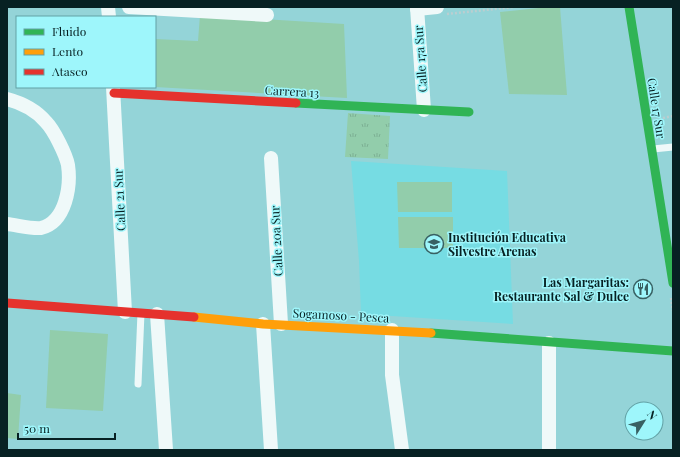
<svg xmlns="http://www.w3.org/2000/svg" width="680" height="457" viewBox="0 0 680 457" font-family="'Playfair Display',serif">
  <defs>
    <pattern id="park-tufts" width="24" height="20" patternUnits="userSpaceOnUse"><rect width="24" height="20" fill="#92cdab"/><path d="M3 7l-1-3M5 7V3M7 7l1-3M15 17l-1-3M17 17v-4M19 17l1-3" fill="none" stroke="#7cb093"/></pattern>
  </defs>
  <rect width="100%" height="100%" fill="#94d4d8"/>
  <path fill="#76dce3" d="M351,161l156,10 6,153 -152,-10 -2,-53z"/>
  <g fill="#92cdab">
    <path d="M548,7h12l7,88 -58,-1 -9,-82z"/>
    <path d="M200,15l144,9 3,74 -192,-11v-48l43,2z"/>
    <path d="M397,182h55v30h-54z"/>
    <path d="M398,217h55v31h-54z"/>
    <path d="M50,330l58,4 -5,77 -57,-3z"/>
    <path d="M7,393l14,2 -3,44 -11,-1z"/>
  </g>
  <path fill="url(#park-tufts)" d="M348,113l42,3 -2,43 -43,-2z"/>
  <g fill="none" stroke-linecap="round" stroke-linejoin="round">
    <g stroke="#bbced0" stroke-width="2.5" stroke-dasharray="2 2" stroke-linecap="butt">
      <path d="M447,14l67,-7"/>
      <path d="M663,118l10,-2"/>
      <path d="M671,298l2,13"/>
    </g>
    <g stroke="#eff9f9" stroke-width="7">
      <path d="M653,149l20,-2"/>
      <path d="M138,384l3,-71"/>
    </g>
    <g stroke="#eff9f9" stroke-width="14">
      <path d="M108,7l1,10"/>
      <path d="M129,7l138,8"/>
      <path d="M417,7l7,103"/>
      <path d="M417,9l20,-2"/>
      <path d="M113,87l12,225"/>
      <path d="M7,99c15,4 29,11 39,23 8,8 20,33 22,43 3,21 -2,57 -27,63 -10,1 -24,-3 -34,-4"/>
      <path d="M271,158l10,166"/>
      <path d="M157,314l9,136"/>
      <path d="M263,324l8,126"/>
      <path d="M392,330v45l10,75"/>
      <path d="M549,343v107"/>
    </g>
    <g stroke="#30b455" stroke-width="9">
      <path d="M629,7l44,276"/>
      <path d="M296,103l173,9"/>
      <path d="M431,333l242,18"/>
    </g>
    <path stroke="#ff9f0a" stroke-width="9" d="M194,317l69,7 168,9"/>
    <g stroke="#e5322d" stroke-width="9">
      <path d="M114,93l182,10"/>
      <path d="M7,303l187,14"/>
    </g>
  </g>
  <defs>
    <g id="school-ring" transform="scale(1)"><circle r="9.5" fill="#9ef6fb" stroke="#386062" stroke-width="1.5"/><path d="M0-5L7-2L0 1L-7-2ZM-4 1L0 2.5L4 1V4Q0 6-4 4Z" fill="#386062"/></g>
    <g id="restaurant-ring" transform="scale(1)"><circle r="9.5" fill="#9ef6fb" stroke="#386062" stroke-width="1.5"/><path d="M-5-6h1v4h1v-4h1v4h1v-4h1v5L-1.5 .5V6h-2V.5L-5-1ZM5-6V6H3V1.5H1.5Q1.5-4 5-6Z" fill="#386062"/></g>
  </defs>
  <g fill-rule="evenodd">
    <use href="#school-ring" x="434" y="244"/>
    <use href="#restaurant-ring" x="643" y="289"/>
  </g>
  <g text-anchor="middle" dominant-baseline="central" stroke-width="3" stroke-linejoin="round" paint-order="stroke">
    <g font-size="12" fill="#072123" stroke="#9ef6fb">
      <text transform="translate(420 59) rotate(-94)">Calle 17a Sur</text>
      <text transform="translate(292 91) rotate(3)">Carrera 13</text>
      <text transform="translate(657 108) rotate(81)">Calle 17 Sur</text>
      <text transform="translate(119 200) rotate(-93)">Calle 21 Sur</text>
      <text transform="translate(276 241) rotate(-93)">Calle 20a Sur</text>
      <text transform="translate(341 315) rotate(3)">Sogamoso - Pesca</text>
    </g>
    <g font-size="12" font-weight="bold" fill="#072123" stroke="#9ef6fb" text-anchor="start">
      <text x="448" y="237">Institución Educativa<tspan x="448" dy="14">Silvestre Arenas</tspan></text>
      <text x="629" y="282" text-anchor="end">Las Margaritas:<tspan x="629" dy="14">Restaurante Sal &amp; Dulce</tspan></text>
    </g>
  </g>
  <rect width="680" height="457" fill="none" stroke="#072123" stroke-width="16"/>
  <rect x="16" y="16" width="140" height="72" fill="#9ef6fb" stroke="#62a1a5"/>
  <rect x="24" y="29" width="20" height="6" fill="#30b455" stroke="#62a1a5"/>
  <text x="52" y="36" font-size="12" fill="#072123">Fluido</text>
  <rect x="24" y="49" width="20" height="6" fill="#ff9f0a" stroke="#62a1a5"/>
  <text x="52" y="56" font-size="12" fill="#072123">Lento</text>
  <rect x="24" y="69" width="20" height="6" fill="#e5322d" stroke="#62a1a5"/>
  <text x="52" y="76" font-size="12" fill="#072123">Atasco</text>
  <g transform="translate(644 421) rotate(53)"><circle r="19" fill="#9ef6fb" stroke="#62a1a5"/>
  <path d="M0-3L7 15L0 10L-7 15Z" fill="#386062"/>
  <text y="-6" font-size="11" font-weight="bold" text-anchor="middle" fill="#072123">N</text>
  </g>
  <path d="M18 433v6h97v-6" fill="none" stroke="#072123" stroke-width="2"/>
  <text x="24" y="433" font-size="12" fill="#072123" stroke="#9ef6fb" stroke-width="3" paint-order="stroke">50 m</text>
</svg>
